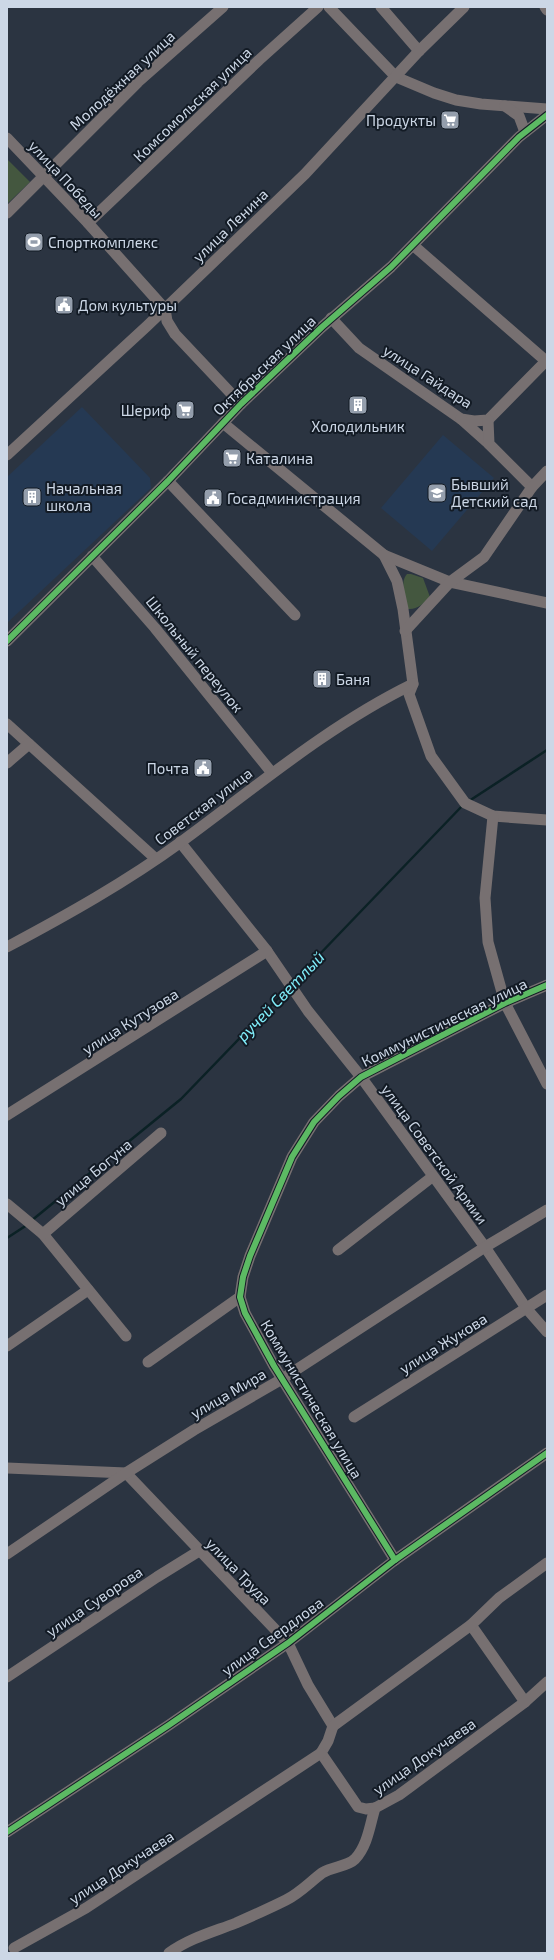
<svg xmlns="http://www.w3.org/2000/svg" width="554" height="1960" viewBox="0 0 554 1960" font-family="'Exo 2',sans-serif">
  <rect width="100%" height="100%" fill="#2b3441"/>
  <g fill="#253953">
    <path d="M82,407l68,71 1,10 -144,135v-146z"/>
    <path d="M443,435l51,43 -62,73 -51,-43z"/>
  </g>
  <g fill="#44573f">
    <path d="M7,159l23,23 -23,22z"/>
    <path d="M407,574h4l12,4 7,19c-6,6 -13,13 -22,12 -2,-11 -9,-26 -1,-35z"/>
  </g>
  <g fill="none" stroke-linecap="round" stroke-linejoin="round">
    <g stroke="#0b2125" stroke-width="2.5">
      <path d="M469,801l78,-51"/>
      <path d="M292,983l171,-178"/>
      <path d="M31,1221l150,-122 108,-112"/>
      <path d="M7,1238l20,-13"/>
    </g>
    <g stroke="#777071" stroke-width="11">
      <path d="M329,7l67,70 38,16 22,7 25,4 66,5"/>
      <path d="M381,7l38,44"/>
      <path d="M545,7l2,3"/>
      <path d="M505,106l14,10 6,16"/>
      <path d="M7,138l81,85 77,86 2,12 8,13 66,70"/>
      <path d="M7,213l131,-131 85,-75"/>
      <path d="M88,223l171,-163 59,-53"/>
      <path d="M414,246l132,115"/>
      <path d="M331,318l28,30 102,71 13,2 14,-1 59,-60"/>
      <path d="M461,419l28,25"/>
      <path d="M488,420l1,24 43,43"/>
      <path d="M223,423l161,132 66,27 97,21"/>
      <path d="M7,455l140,-129 158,-152 114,-123 45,-44"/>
      <path d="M168,481l127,134"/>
      <path d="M384,555l13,26 6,28 10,75 -4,10 22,62 34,47 28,13 54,4"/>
      <path d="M92,556l63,72 117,145"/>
      <path d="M405,631l45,-49 34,-25 48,-70 15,-16"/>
      <path d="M7,641l161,-160 73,-77 81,-77 69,-60 128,-130 28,-22"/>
      <path d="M7,724l149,135"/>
      <path d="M7,763l22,-19"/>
      <path d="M493,816l-8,82 3,44 17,61 42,81"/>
      <path d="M180,842l87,109 41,60 53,66 124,170 41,61 21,24"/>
      <path d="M7,947c60,-32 119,-65 174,-105 75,-55 148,-117 232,-158"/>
      <path d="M7,1115l260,-164"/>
      <path d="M7,1204l36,30 83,102"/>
      <path d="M43,1234l118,-101"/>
      <path d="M338,1250l94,-73"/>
      <path d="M7,1346l81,-56"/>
      <path d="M148,1362l92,-65"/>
      <path d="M354,1417l193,-122"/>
      <path d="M7,1468l119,5 162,170 20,42 25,41 -5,15 -7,12 37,54 8,2 9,-1"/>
      <path d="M7,1554l119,-81 68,-43 88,-51 203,-132 62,-37"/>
      <path d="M395,1560l-121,-194 -29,-53 -5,-16 3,-20 7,-21 42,-99 22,-35 25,-26 22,-19 144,-74 42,-18"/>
      <path d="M471,1625l54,77"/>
      <path d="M7,1677l150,-100 42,-26"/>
      <path d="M333,1726l138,-101 28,-27 48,-35"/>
      <path d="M7,1832l162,-107 119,-82 107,-83 152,-107"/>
      <path d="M14,1948l72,-40 235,-155"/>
      <path d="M169,1953c21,-15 44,-21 67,-30 16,-7 34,-15 50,-23 14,-7 24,-18 36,-27 11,-7 25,-6 33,-14 13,-14 15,-35 20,-51l24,-13 126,-93 22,-20"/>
    </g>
    <g stroke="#131b25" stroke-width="8">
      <g id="cycleway">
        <path d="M7,641l161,-160 73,-77 81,-77 69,-60 128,-130 28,-22"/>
        <path d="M395,1560l-121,-194 -29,-53 -5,-16 3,-20 7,-21 42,-99 22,-35 25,-26 22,-19 144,-74 42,-18"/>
        <path d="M7,1832l162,-107 119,-82 107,-83 152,-107"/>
      </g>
    </g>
    <use href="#cycleway" stroke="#5cba63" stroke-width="6"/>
  </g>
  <defs>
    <g id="supermarket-square" transform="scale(1)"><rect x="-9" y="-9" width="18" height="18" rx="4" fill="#949eac" stroke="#131b25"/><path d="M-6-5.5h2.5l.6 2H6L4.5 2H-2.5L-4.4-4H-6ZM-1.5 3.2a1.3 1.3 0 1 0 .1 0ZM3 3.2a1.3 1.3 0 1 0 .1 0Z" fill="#fff"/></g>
    <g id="stadium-square" transform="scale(1)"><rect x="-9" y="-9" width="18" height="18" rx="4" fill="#949eac" stroke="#131b25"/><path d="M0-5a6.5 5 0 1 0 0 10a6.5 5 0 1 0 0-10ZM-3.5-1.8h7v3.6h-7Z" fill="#fff"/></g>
    <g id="civic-square" transform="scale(1)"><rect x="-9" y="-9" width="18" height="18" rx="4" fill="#949eac" stroke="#131b25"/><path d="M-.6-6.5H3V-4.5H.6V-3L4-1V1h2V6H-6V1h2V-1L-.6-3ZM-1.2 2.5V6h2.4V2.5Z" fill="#fff"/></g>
    <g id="building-square" transform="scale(1)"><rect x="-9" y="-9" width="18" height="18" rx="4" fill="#949eac" stroke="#131b25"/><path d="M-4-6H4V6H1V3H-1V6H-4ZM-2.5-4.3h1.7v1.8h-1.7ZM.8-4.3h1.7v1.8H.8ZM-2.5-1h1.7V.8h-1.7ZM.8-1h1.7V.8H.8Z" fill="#fff"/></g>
    <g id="school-square" transform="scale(1)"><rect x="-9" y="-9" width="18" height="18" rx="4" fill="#949eac" stroke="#131b25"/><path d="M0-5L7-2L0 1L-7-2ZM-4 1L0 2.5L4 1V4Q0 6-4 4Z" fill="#fff"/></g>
  </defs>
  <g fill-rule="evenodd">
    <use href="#supermarket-square" x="450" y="120"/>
    <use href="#stadium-square" x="34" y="242"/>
    <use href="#civic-square" x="64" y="305"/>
    <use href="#building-square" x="358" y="405"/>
    <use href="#supermarket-square" x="185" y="410"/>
    <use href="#supermarket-square" x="232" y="458"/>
    <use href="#school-square" x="437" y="493"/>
    <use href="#building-square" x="32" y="497"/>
    <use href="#civic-square" x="213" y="498"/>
    <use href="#building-square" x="322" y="679"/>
    <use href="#civic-square" x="203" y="768"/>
  </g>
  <g text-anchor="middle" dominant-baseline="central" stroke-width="4" stroke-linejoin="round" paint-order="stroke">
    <g font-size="15" fill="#ccd7e6" stroke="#131b25">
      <text transform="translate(122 80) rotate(-43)">Молодёжная улица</text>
      <text transform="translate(192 104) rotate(-44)">Комсомольская улица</text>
      <text transform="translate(66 179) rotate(47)">улица Победы</text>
      <text transform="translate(230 225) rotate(-44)">улица Ленина</text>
      <text transform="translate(264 365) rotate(-44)">Октябрьская улица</text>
      <text transform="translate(428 376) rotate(33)">улица Гайдара</text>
      <text transform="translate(195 654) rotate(51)">Школьный переулок</text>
      <text transform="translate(203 806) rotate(-37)">Советская улица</text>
      <text transform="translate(130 1021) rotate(-32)">улица Кутузова</text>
      <text transform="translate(444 1022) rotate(-26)">Коммунистическая улица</text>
      <text transform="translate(435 1154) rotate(54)">улица Советской Армии</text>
      <text transform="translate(93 1172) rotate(-40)">улица Богуна</text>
      <text transform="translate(443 1343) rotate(-32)">улица Жукова</text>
      <text transform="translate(228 1393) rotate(-30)">улица Мира</text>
      <text transform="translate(312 1399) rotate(59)">Коммунистическая улица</text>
      <text transform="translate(239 1571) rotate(46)">улица Труда</text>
      <text transform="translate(94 1601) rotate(-34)">улица Суворова</text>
      <text transform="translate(272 1636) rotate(-36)">улица Свердлова</text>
      <text transform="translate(424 1756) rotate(-35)">улица Докучаева</text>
      <text transform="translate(121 1867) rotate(-33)">улица Докучаева</text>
    </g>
    <g font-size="15" fill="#ccd7e6" stroke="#131b25" text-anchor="start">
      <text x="436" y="120" text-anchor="end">Продукты</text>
      <text x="48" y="242">Спорткомплекс</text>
      <text x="78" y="305">Дом культуры</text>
      <text x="171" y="410" text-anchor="end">Шериф</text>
      <text x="358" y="426" text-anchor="middle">Холодильник</text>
      <text x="246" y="458">Каталина</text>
      <text x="451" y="484">Бывший<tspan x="451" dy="17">Детский сад</tspan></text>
      <text x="46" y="488">Начальная<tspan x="46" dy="17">школа</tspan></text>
      <text x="227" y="498">Госадминистрация</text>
      <text x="336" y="679">Баня</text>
      <text x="189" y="768" text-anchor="end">Почта</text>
    </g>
    <g font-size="16" font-style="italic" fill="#80eefb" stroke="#131b25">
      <text transform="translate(280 996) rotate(-46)">ручей Светлый</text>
    </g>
  </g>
  <rect width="554" height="1960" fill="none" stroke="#ccd7e6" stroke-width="16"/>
</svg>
